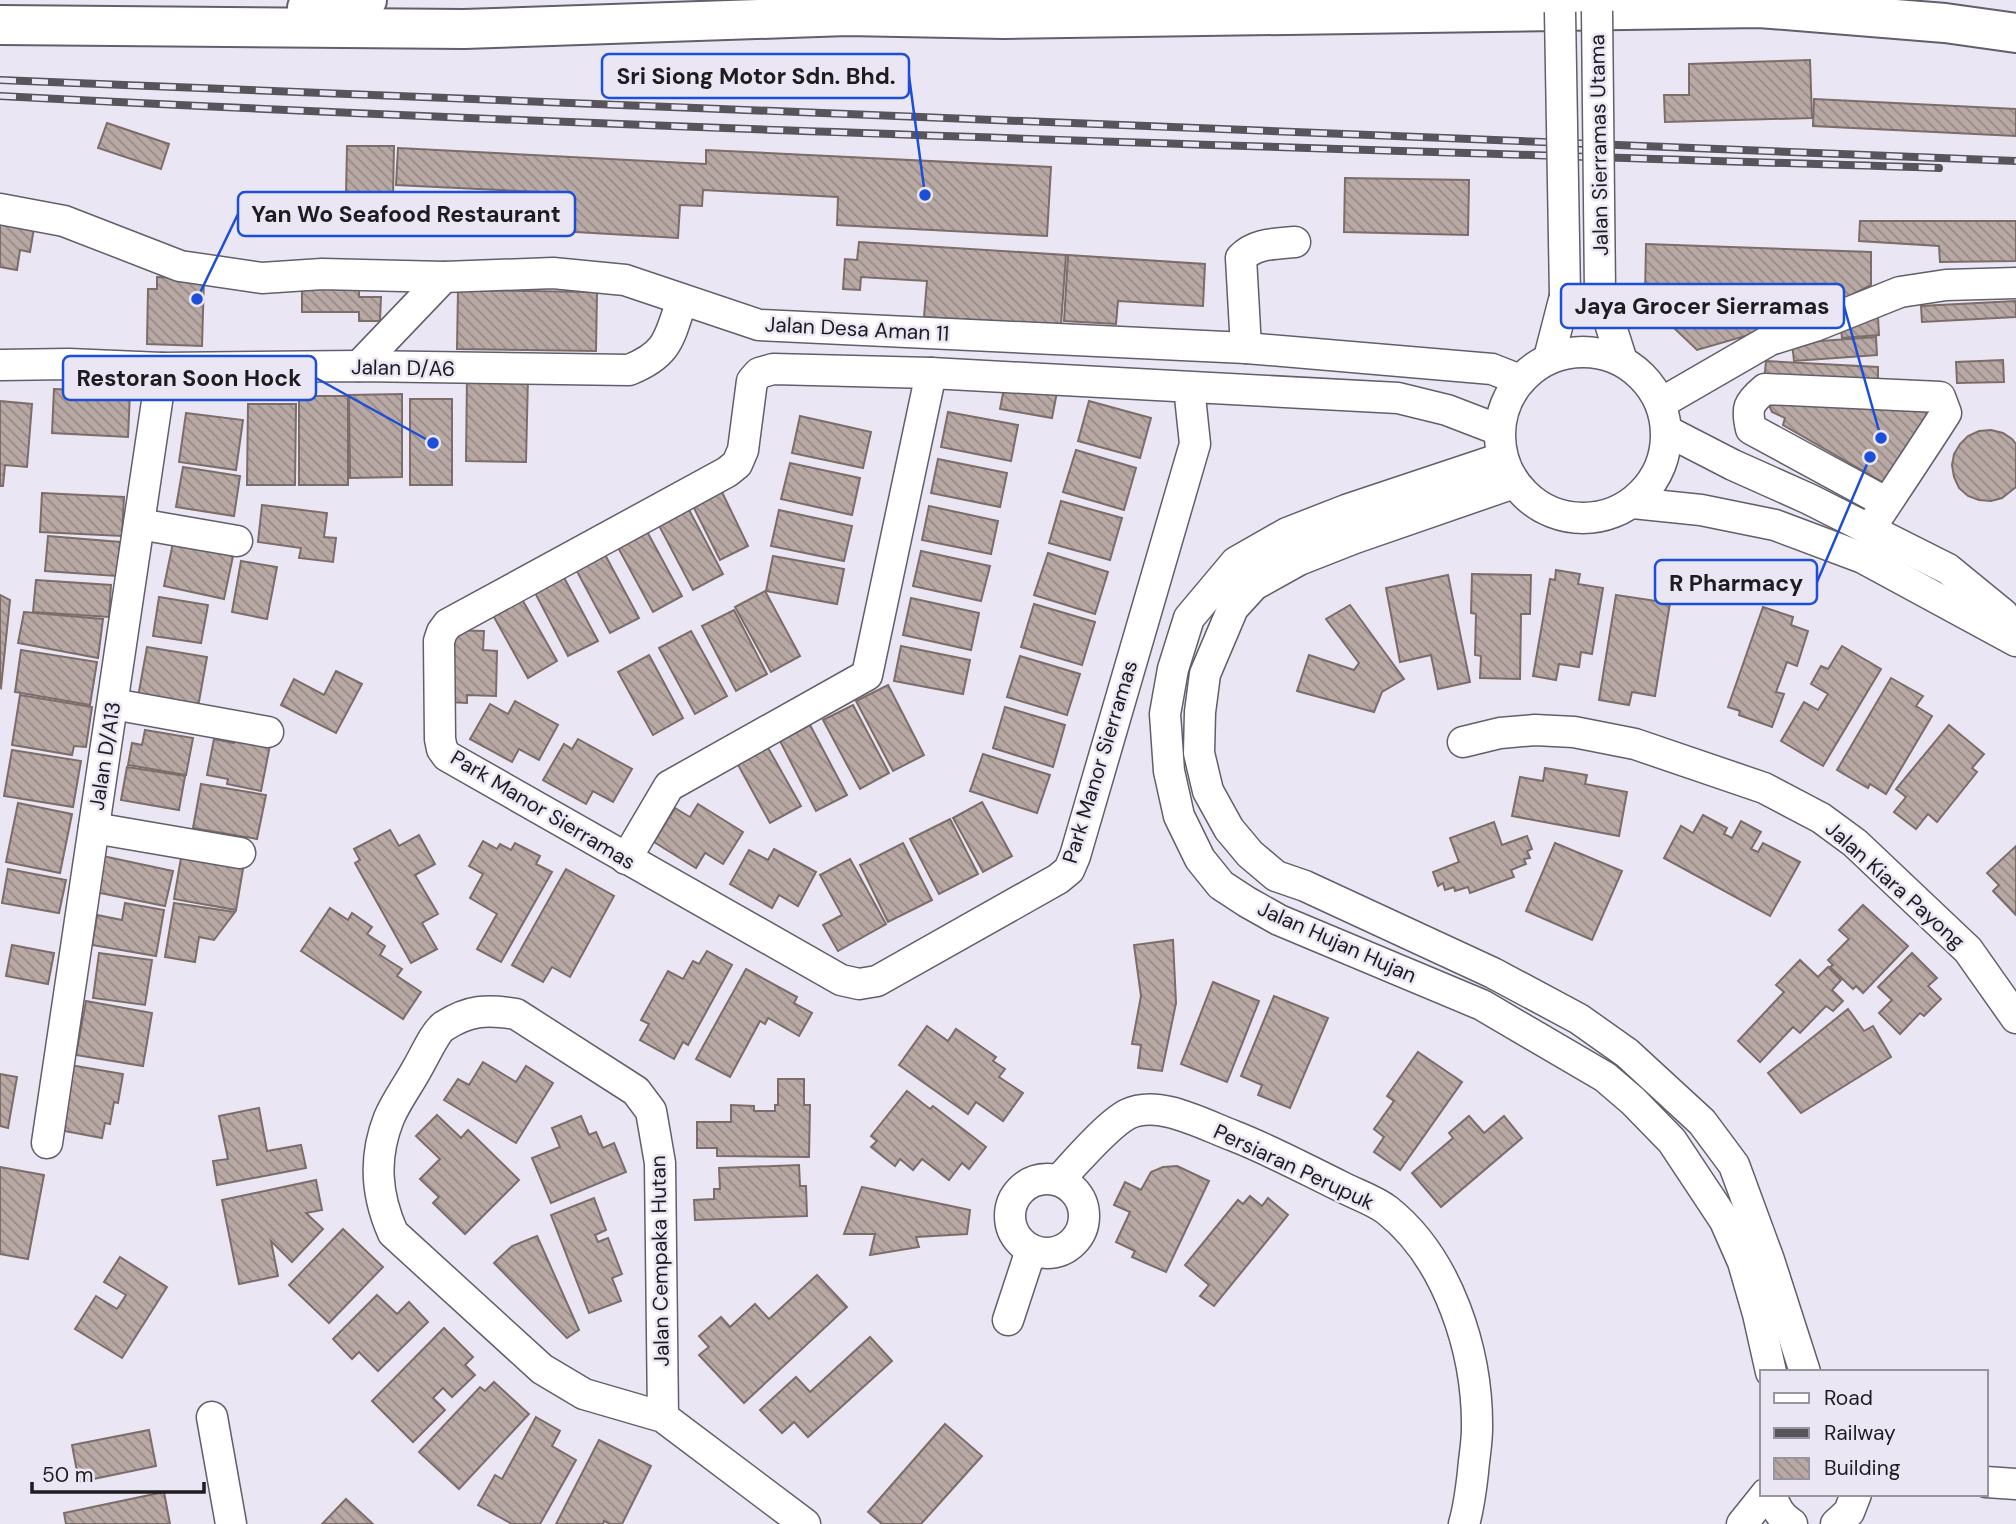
<svg xmlns="http://www.w3.org/2000/svg" width="2016" height="1524" viewBox="0 0 2016 1524" font-family="'DM Sans',sans-serif">
  <defs>
    <pattern id="building-back-hatch" width="6" height="6" patternUnits="userSpaceOnUse" patternTransform="scale(1.75)"><rect width="6" height="6" fill="#b9a9a5"/><path d="M-1 5l2 2M0 0l6 6M5-1l2 2" fill="none" stroke="#968986"/></pattern>
  </defs>
  <rect width="100%" height="100%" fill="#ebe6f4"/>
  <g fill="url(#building-back-hatch)" stroke="#7b6d69" stroke-width="2">
    <path d="M1810,60l2,58 -147,4 -1,-27h25v-31z"/>
    <path d="M1814,99l202,10v27l-203,-10z"/>
    <path d="M107,123l62,21 -8,25 -63,-21z"/>
    <path d="M347,146h47l-1,50 -47,-1z"/>
    <path d="M398,148l308,16v-14l345,17 -4,69 -210,-11 1,-28 -135,-7 -1,16 -22,-1 -2,33 -119,-7 3,-38 -166,-8z"/>
    <path d="M1345,178l124,2 -1,55 -124,-3z"/>
    <path d="M1860,221h156v40l-76,1 -1,-16 -80,-5z"/>
    <path d="M0,222l34,6 -4,24 -10,-2 -3,20 -17,-3z"/>
    <path d="M859,242l207,13 -5,70 -137,-8 3,-36 -66,-4 -1,13 -17,-1 2,-30 12,1z"/>
    <path d="M1646,244l225,8v33l-67,34 -107,31 -25,-24 1,-29 -28,-2z"/>
    <path d="M1068,255l137,9 -2,42 -85,-5 -2,23 -52,-3z"/>
    <path d="M157,277l47,1 -2,68 -55,-2 1,-55h9z"/>
    <path d="M302,287l57,1v9h22l-1,24h-21v-9h-57z"/>
    <path d="M458,290l139,2 -1,59 -139,-2z"/>
    <path d="M2016,301v16l-94,5 -1,-16z"/>
    <path d="M1878,317l1,18 -37,3 -2,-18z"/>
    <path d="M1876,337l1,18 -83,6 -2,-18z"/>
    <path d="M2003,360l1,22 -47,1 -1,-21z"/>
    <path d="M1766,361l112,6v20l-114,-5z"/>
    <path d="M467,375l61,1 -2,86 -60,-1z"/>
    <path d="M1005,383l52,9 -5,26 -52,-9z"/>
    <path d="M54,389l76,3 -2,45 -76,-4z"/>
    <path d="M402,394v83l-52,1 -1,-83z"/>
    <rect x="299" y="396" width="49" height="89"/>
    <path d="M1927,398l11,16 -52,70 -103,-59 2,-7 -13,-6 -4,-9z"/>
    <rect x="410" y="399" width="42" height="86"/>
    <path d="M0,401l32,3 -5,63 -22,-2 -2,21h-3z"/>
    <path d="M1089,401l62,17 -11,40 -62,-17z"/>
    <path d="M248,404h48l-1,81h-48z"/>
    <path d="M948,412l70,13 -7,36 -70,-14z"/>
    <path d="M186,413l57,7 -7,50 -57,-8z"/>
    <path d="M800,416l71,16 -8,36 -71,-15z"/>
    <path d="M1991,430l12,3 9,6 4,5v43l-14,11 -11,3 -12,-1 -11,-4 -9,-8 -5,-11 -2,-12 2,-11 6,-10 8,-8 11,-5z"/>
    <path d="M1076,450l60,18 -12,42 -61,-18z"/>
    <path d="M938,459l69,14 -7,34 -69,-14z"/>
    <path d="M790,463l70,15 -8,37 -71,-16z"/>
    <path d="M183,467l57,9 -6,40 -58,-9z"/>
    <path d="M720,488l28,58 -28,14 -29,-58z"/>
    <path d="M42,493l82,4 -2,39 -82,-4z"/>
    <path d="M1061,501l61,17 -12,42 -61,-17z"/>
    <path d="M686,504l37,70 -30,16 -37,-70z"/>
    <path d="M262,505l65,8 -3,24 12,1 -3,24 -34,-4 2,-10 -43,-6z"/>
    <path d="M929,506l69,15 -7,33 -69,-14z"/>
    <path d="M779,510l73,16 -8,35 -73,-15z"/>
    <path d="M644,526l38,70 -29,16 -38,-70z"/>
    <path d="M48,536l72,6 -3,34 -72,-5z"/>
    <path d="M173,543l60,13 -9,43 -60,-13z"/>
    <path d="M602,549l37,69 -29,15 -37,-69z"/>
    <path d="M921,551l69,15 -9,35 -68,-15z"/>
    <path d="M1048,553l60,19 -13,42 -61,-19z"/>
    <path d="M773,556l71,13 -7,35 -71,-13z"/>
    <path d="M241,561l36,6 -10,52 -35,-7z"/>
    <path d="M1556,570l24,4 -2,10 25,4 -11,66 -11,-2 -2,15 -20,-3 -3,16 -23,-4 17,-97 5,1z"/>
    <path d="M561,572l37,69 -30,15 -36,-69z"/>
    <path d="M1472,574l59,1 -1,39h-9l-1,65 -40,-1 1,-22 -6,-1 1,-41 -5,-1z"/>
    <path d="M1448,575l22,107 -32,7 -7,-34 -31,7 -14,-74z"/>
    <path d="M36,580l75,5 -2,32 -76,-5z"/>
    <path d="M765,591l35,65 -29,16 -36,-65z"/>
    <path d="M519,594l38,67 -29,17 -38,-68z"/>
    <path d="M0,595l10,5 -9,88 -1,-1z"/>
    <path d="M1616,595l54,8 -15,93 -23,-4 -3,13 -30,-5z"/>
    <path d="M159,597l49,8 -7,38 -48,-7z"/>
    <path d="M911,598l68,15 -8,37 -68,-15z"/>
    <path d="M1034,604l61,18 -13,43 -61,-18z"/>
    <path d="M1350,605l54,74 -22,13 -8,20 -77,-21 12,-36 45,15 5,-7 -33,-44z"/>
    <path d="M1763,607l30,10 -2,8 17,6 -11,35 -10,-4 -11,30 8,2 -12,33 -33,-12 1,-4 -12,-4z"/>
    <path d="M734,610l33,64 -31,17 -34,-65z"/>
    <path d="M24,612l79,7 -5,39 -80,-15z"/>
    <path d="M450,630l34,1 -1,19 14,1 -1,45 -29,-1v8l-19,-1z"/>
    <path d="M691,631l36,65 -32,18 -36,-66z"/>
    <path d="M901,646l69,14 -7,34 -69,-13z"/>
    <path d="M1842,646l39,23 -58,97 -42,-25 23,-39 14,8 10,-16 -17,-10 10,-18 7,3z"/>
    <path d="M147,647l60,10 -9,50 -60,-10z"/>
    <path d="M21,650l76,12 -7,43 -75,-13z"/>
    <path d="M649,655l34,63 -30,17 -35,-63z"/>
    <path d="M1020,656l60,18 -13,41 -60,-18z"/>
    <path d="M336,671l26,13 -26,49 -55,-28 13,-26 30,16z"/>
    <path d="M1891,678l32,18 -7,10 16,10 -46,78 -16,-10 -2,4 -31,-18z"/>
    <path d="M888,685l36,70 -31,16 -37,-70z"/>
    <path d="M20,695l72,12 -6,40 -12,-1 -2,9 -60,-10z"/>
    <path d="M515,701l43,24 -19,35 -20,-11 -7,13 -42,-23 20,-35 18,10z"/>
    <path d="M853,705l36,68 -29,16 -37,-69z"/>
    <path d="M1005,707l60,18 -12,42 -60,-19z"/>
    <path d="M810,725l37,70 -31,16 -36,-70z"/>
    <path d="M1949,725l35,29 -12,14 5,4 -40,50 -9,-8 -12,15 -22,-17 12,-15 -10,-8z"/>
    <path d="M145,730l48,8 -7,37 -58,-10 4,-22 10,2z"/>
    <path d="M236,733l35,7 -10,51 -34,-7 1,-5 -21,-4 7,-36 20,4z"/>
    <path d="M578,739l54,30 -19,33 -20,-11 -7,13 -43,-24 21,-36 8,5z"/>
    <path d="M767,746l34,60 -31,17 -33,-60z"/>
    <path d="M12,750l69,11 -8,46 -69,-11z"/>
    <path d="M983,754l67,21 -13,38 -67,-22z"/>
    <path d="M127,767l58,9 -6,34 -58,-10z"/>
    <path d="M1545,768l42,7 -2,9 42,8 -8,44 -107,-20 8,-39 23,4z"/>
    <path d="M201,784l65,11 -9,44 -64,-11z"/>
    <path d="M982,802l30,54 -29,16 -30,-54z"/>
    <path d="M18,803l54,11 -12,59 -54,-11z"/>
    <path d="M698,804l45,28 -20,32 -18,-11 -9,15 -42,-26 21,-34 15,9z"/>
    <path d="M1703,815l24,13 -3,6 8,4 9,-17 20,11 -10,17 7,3 5,-9 37,19 -30,54 -106,-58 17,-32 12,7z"/>
    <path d="M950,819l28,55 -39,20 -29,-55z"/>
    <path d="M1494,822l8,23 25,-9 5,13 -5,2 3,7 -6,1 2,5 -15,6 3,7 -44,16 -2,-6 -13,4 -1,-4 -9,3 -2,-7 -5,3 -5,-14 26,-10 -9,-24z"/>
    <path d="M390,830l9,16 20,-11 16,29 -20,11 23,39 -16,9 15,26 -26,14 -56,-100 5,-3 -6,-11z"/>
    <path d="M483,841l14,8 3,-5 11,6 4,-7 25,13 -4,8 16,8 -51,90 -24,-13 20,-35 -27,-16 13,-24 -14,-8z"/>
    <path d="M903,843l29,57 -44,22 -28,-57z"/>
    <path d="M1555,843l67,28 -30,69 -66,-29z"/>
    <path d="M2016,846v69l-23,-24 6,-6 -12,-12z"/>
    <path d="M774,849l42,23 -18,34 -19,-11 -7,13 -42,-24 19,-34 19,10z"/>
    <path d="M182,852l62,11 -8,47 -62,-11z"/>
    <path d="M98,855l75,16 -8,35 -75,-15z"/>
    <path d="M850,859l36,65 -48,27 -15,-26 19,-10 -22,-40z"/>
    <path d="M8,869l58,11 -7,33 -57,-10z"/>
    <path d="M566,869l48,27 -44,81 -18,-10 -9,15 -31,-17z"/>
    <path d="M125,903l39,7 -8,46 -64,-11 5,-30 25,5z"/>
    <path d="M174,903l61,9 -21,28 -15,-3 -4,25 -30,-5z"/>
    <path d="M1863,905l45,41 -45,47 -7,-7 -3,3 -23,-22 3,-2 -5,-5 21,-21 -10,-9z"/>
    <path d="M330,908l18,12 4,-7 20,14 -5,7 18,12 -5,9 22,14 -5,7 24,16 -18,27 -102,-68z"/>
    <path d="M1173,940l3,63 -14,68 -24,-3 3,-23 -9,-1 9,-48 -7,-51z"/>
    <path d="M12,945l42,8 -6,31 -42,-8z"/>
    <path d="M707,951l25,14 -44,80 -5,-3 -9,17 -34,-19 9,-16 -8,-4 27,-49 15,8 10,-18 6,3z"/>
    <path d="M99,953l53,7 -7,45 -52,-7z"/>
    <path d="M1912,953l25,25 -9,8 13,13 -17,17 -4,-3 -20,21 -21,-21 13,-13 -14,-13z"/>
    <path d="M1800,960l18,17 10,-10 13,13 -9,10 11,11 -10,10 -7,-5 -26,27 -7,-6 -33,35 -22,-21 46,-49 -8,-7z"/>
    <path d="M746,969l51,28 -3,6 18,10 -13,23 -31,-18 -3,6 -5,-3 -30,56 -34,-18z"/>
    <path d="M1213,982l46,19 -32,81 -46,-18z"/>
    <path d="M1274,996l54,22 -38,90 -32,-13 4,-10 -21,-9z"/>
    <path d="M86,1001l66,12 -9,53 -67,-11z"/>
    <path d="M1848,1009l16,22 9,-5 18,31 -90,56 -33,-40z"/>
    <path d="M927,1026l21,15 8,-12 40,28 -3,4 12,8 -6,8 24,16 -20,28 -27,-19 -8,12 -69,-49z"/>
    <path d="M1418,1052l44,30 -62,88 -26,-18 10,-15 -10,-8 20,-28 -7,-5z"/>
    <path d="M483,1062l33,20 10,-16 27,17 -37,60 -72,-43 14,-21 11,6z"/>
    <path d="M70,1065l53,9 -5,29 -4,-1 -4,22 -5,-1 -3,15 -43,-8z"/>
    <path d="M0,1074l17,3 -9,51 -8,-2z"/>
    <path d="M778,1079h26v26h6l-1,52 -92,-1v-8h-20v-26h34v-17l23,1v5h21v-6h3z"/>
    <path d="M907,1091l23,18 3,-3 53,41 -17,22 -7,-6 -13,17 -27,-21 -9,11 -13,-11 -5,7 -24,-19 6,-6 -6,-5z"/>
    <path d="M259,1108l8,43 34,-6 5,23 -89,17 -4,-24 15,-2 -9,-43z"/>
    <path d="M437,1115l24,23 7,-8 51,50 -54,54 -32,-31 6,-6 -19,-18 20,-20 -24,-23z"/>
    <path d="M581,1116l8,19 7,-3 7,16 11,-5 12,29 -75,31 -19,-45 28,-11 -8,-19z"/>
    <path d="M1469,1116l15,17 20,-17 18,22 -81,69 -29,-34 41,-35 -4,-5z"/>
    <path d="M799,1165l1,21h6l1,30 -112,4 -1,-20 20,-1v-10h6l-1,-21z"/>
    <path d="M1177,1166l32,15 -43,91 -34,-15 3,-6 -19,-9 14,-30 -16,-7 11,-23 16,8 10,-18 12,-5z"/>
    <path d="M0,1167l44,8 -16,84 -28,-5z"/>
    <path d="M316,1180l6,30 -16,3 17,16 -31,33 -21,-21 7,35 -39,8 -17,-84z"/>
    <path d="M862,1187l108,23 -3,24 -51,3 3,10 -49,8 5,-21h-31z"/>
    <path d="M1250,1196l12,10 6,-8 20,17 -74,91 -14,-10 9,-11 -24,-20 53,-65 5,4z"/>
    <path d="M594,1198l12,32 -11,5 3,7 10,-4 14,36 -10,4 9,23 -32,12 -38,-98z"/>
    <path d="M343,1229l40,38 -54,56 -40,-38z"/>
    <path d="M537,1236l42,94 -12,8 -73,-75 18,-17z"/>
    <path d="M120,1257l47,30 -45,71 -47,-29 21,-33 21,13 9,-14 -22,-13z"/>
    <path d="M817,1275l30,32 -103,96 -45,-48 10,-8 -10,-11 22,-19 9,10 25,-23 14,15z"/>
    <path d="M377,1295l20,19 12,-12 19,20 -50,49 -19,-19 -7,7 -19,-20z"/>
    <path d="M444,1328l29,29 -8,8 10,10 -23,22 -9,-9 -10,10 12,12 -32,32 -41,-41z"/>
    <path d="M870,1337l22,24 -84,76 -14,-15 -12,11 -22,-23 36,-33 14,15z"/>
    <path d="M494,1382l35,32 -70,75 -40,-37 61,-65 5,4z"/>
    <path d="M536,1417l24,14 -8,15 24,14 -36,64h-28l-34,-19 17,-30 7,4z"/>
    <path d="M945,1424l37,32 -61,68h-39l-14,-12z"/>
    <path d="M149,1430l7,36 -77,16 -7,-37z"/>
    <path d="M599,1440l52,26 -29,58h-12l-6,-3 -1,3h-47z"/>
    <path d="M164,1492l6,32h-104l-2,-11z"/>
    <path d="M346,1499l27,25h-51z"/>
  </g>
  <g fill="none" stroke-linecap="round" stroke-linejoin="round">
    <g stroke="#625e6a" stroke-width="33">
      <g id="minor">
        <path d="M0,209l64,12 116,45 82,12 60,-4 122,3 109,-4 72,7 134,45 487,23 246,21 28,11"/>
        <path d="M1600,292l22,69"/>
        <path d="M1246,348l-5,-90c14,-15 34,-14 54,-16"/>
        <circle cx="1583" cy="435" r="83"/>
        <path d="M1549,358l16,-62"/>
        <path d="M0,365l69,-1 93,4 197,-2 270,4c40,-16 40,-32 53,-70"/>
        <path d="M359,366l85,-89"/>
        <path d="M1189,387l6,57 -120,412 -6,14 -11,9 -181,102 -18,3 -18,-4 -394,-224 -5,-7 -2,-10 -1,-98 3,-9 6,-8 279,-152 10,-8 6,-14 9,-69 7,-8 14,-4 158,4 467,25 49,12 52,20"/>
        <path d="M1661,403l109,-63 45,-14 85,-34 46,-7 70,-2"/>
        <path d="M1667,431l66,34 76,34 139,70 55,45 13,18"/>
        <path d="M1502,458l-156,52 -59,23 -51,29 -47,56 -16,51 -8,45 4,57 10,45 21,43 21,26 26,17 32,18 203,85 123,72 28,24 39,40 53,80 18,41 15,52 13,58"/>
        <path d="M1514,483l-159,55 -56,22 -45,25 -21,23 -28,66 -5,38 -1,41 9,38 21,38 21,25 26,22 29,10 188,87 86,46 48,34 75,69 32,43 35,95 36,112"/>
        <path d="M1633,503l68,7 74,15 88,33 153,83"/>
        <path d="M139,524l98,17"/>
        <path d="M1869,530c26,-39 52,-78 77,-117l-6,-16 -175,-8c-17,14 -19,19 -14,40l136,74"/>
        <path d="M113,704l155,28"/>
        <path d="M1463,742l37,-9 35,-3 39,2 61,12 129,44 57,30 34,25 113,107 48,68"/>
        <path d="M94,828l146,25"/>
        <path d="M626,859l43,-73 198,-111 64,-302"/>
        <path d="M47,1143l115,-775"/>
        <circle cx="1047" cy="1216" r="37"/>
        <path d="M1059,1180c16,-17 49,-56 69,-66 31,-15 76,11 106,22 36,14 71,33 106,50 15,8 34,14 47,24 62,49 91,143 90,219 0,14 -3,29 -4,43 -2,18 -4,35 -9,52"/>
        <path d="M1008,1320l23,-70"/>
        <path d="M212,1417l19,107"/>
        <path d="M663,1417l-3,-254 -9,-52 -15,-20 -120,-77c-29,-5 -47,-4 -72,12 -9,6 -20,31 -26,41 -9,17 -22,34 -29,51 -16,40 -13,77 4,115l149,136 42,25 79,23 142,107"/>
        <path d="M1986,1482l30,2"/>
        <path d="M1772,1494c2,13 9,23 20,30"/>
        <path d="M1742,1524l24,-30"/>
        <path d="M1836,1524l13,-12 7,-18"/>
      </g>
    </g>
    <g stroke="#625e6a" stroke-width="42">
      <g id="highway">
        <path d="M307,8l60,-8"/>
        <path d="M0,25l464,4 383,-13 157,3 755,-11 186,15 71,10"/>
      </g>
    </g>
    <use href="#minor" stroke="#fff" stroke-width="30"/>
    <use href="#highway" stroke="#fff" stroke-width="38"/>
    <g stroke="#57545b" stroke-width="8">
      <g id="rail">
        <path d="M0,80l2016,81"/>
        <path d="M0,96c646,34 1293,51 1939,72"/>
      </g>
    </g>
    <use href="#rail" stroke="#ebe6f4" stroke-width="5" stroke-dasharray="16" stroke-linecap="butt"/>
    <g stroke="#625e6a" stroke-width="33" stroke-linecap="butt">
      <g id="minor-bridge">
        <path d="M1597,11l3,281"/>
        <path d="M1560,12l5,284"/>
      </g>
    </g>
    <use href="#minor-bridge" stroke="#fff" stroke-width="30"/>
  </g>
  <g text-anchor="middle" dominant-baseline="central" stroke-width="5" stroke-linejoin="round" paint-order="stroke">
    <g font-size="21" fill="#1e1c20" stroke="#ebe6f4">
      <text transform="translate(1599 145) rotate(-91)">Jalan Sierramas Utama</text>
      <text transform="translate(857 329) rotate(3)">Jalan Desa Aman 11</text>
      <text transform="translate(403 368) rotate(1)">Jalan D/A6</text>
      <text transform="translate(105 756) rotate(-81)">Jalan D/A13</text>
      <text transform="translate(1100 762) rotate(-73)">Park Manor Sierramas</text>
      <text transform="translate(543 810) rotate(31)">Park Manor Sierramas</text>
      <text transform="translate(1895 885) rotate(42)">Jalan Kiara Payong</text>
      <text transform="translate(1337 942) rotate(24)">Jalan Hujan Hujan</text>
      <text transform="translate(1294 1167) rotate(25)">Persiaran Perupuk</text>
      <text transform="translate(660 1261) rotate(-91)">Jalan Cempaka Hutan</text>
    </g>
  </g>
  <path fill="none" stroke="#1d4ed8" stroke-width="2.5" d="M925 195L909 76M197 299L238 214M1881 438L1844 306M433 443L316 378M1870 457L1817 582"/>
  <g fill="#1d4ed8" stroke="#ebe6f4" stroke-width="2.5">
    <circle cx="925" cy="195" r="7"/>
    <circle cx="197" cy="299" r="7"/>
    <circle cx="1881" cy="438" r="7"/>
    <circle cx="433" cy="443" r="7"/>
    <circle cx="1870" cy="457" r="7"/>
  </g>
  <g fill="#ebe6f4" stroke="#1d4ed8" stroke-width="2.5">
    <rect x="602" y="54" width="307" height="44" rx="7"/>
    <rect x="238" y="192" width="337" height="44" rx="7"/>
    <rect x="1561" y="284" width="283" height="44" rx="7"/>
    <rect x="63" y="356" width="253" height="44" rx="7"/>
    <rect x="1655" y="560" width="162" height="44" rx="7"/>
  </g>
  <g font-size="23" text-anchor="middle" font-weight="bold" fill="#1e1c20">
    <text x="756" y="84">Sri Siong Motor Sdn. Bhd.</text>
    <text x="406" y="222">Yan Wo Seafood Restaurant</text>
    <text x="1702" y="314">Jaya Grocer Sierramas</text>
    <text x="189" y="386">Restoran Soon Hock</text>
    <text x="1736" y="591">R Pharmacy</text>
  </g>
  <rect x="1760" y="1370" width="228" height="126" fill="#ebe6f4" stroke="#99959f" stroke-width="2"/>
  <rect x="1774" y="1393" width="35" height="10" fill="#ffffff" stroke="#99959f" stroke-width="2"/>
  <text x="1824" y="1405" font-size="21" fill="#1e1c20">Road</text>
  <rect x="1774" y="1428" width="35" height="10" fill="#57545b" stroke="#99959f" stroke-width="2"/>
  <text x="1824" y="1440" font-size="21" fill="#1e1c20">Railway</text>
  <rect x="1774" y="1458" width="35" height="21" fill="url(#building-back-hatch)" stroke="#99959f" stroke-width="2"/>
  <text x="1824" y="1475" font-size="21" fill="#1e1c20">Building</text>
  <path d="M32 1482v10h172v-10" fill="none" stroke="#1e1c20" stroke-width="3.5"/>
  <text x="42" y="1482" font-size="21" fill="#1e1c20" stroke="#ebe6f4" stroke-width="5" paint-order="stroke">50 m</text>
</svg>
